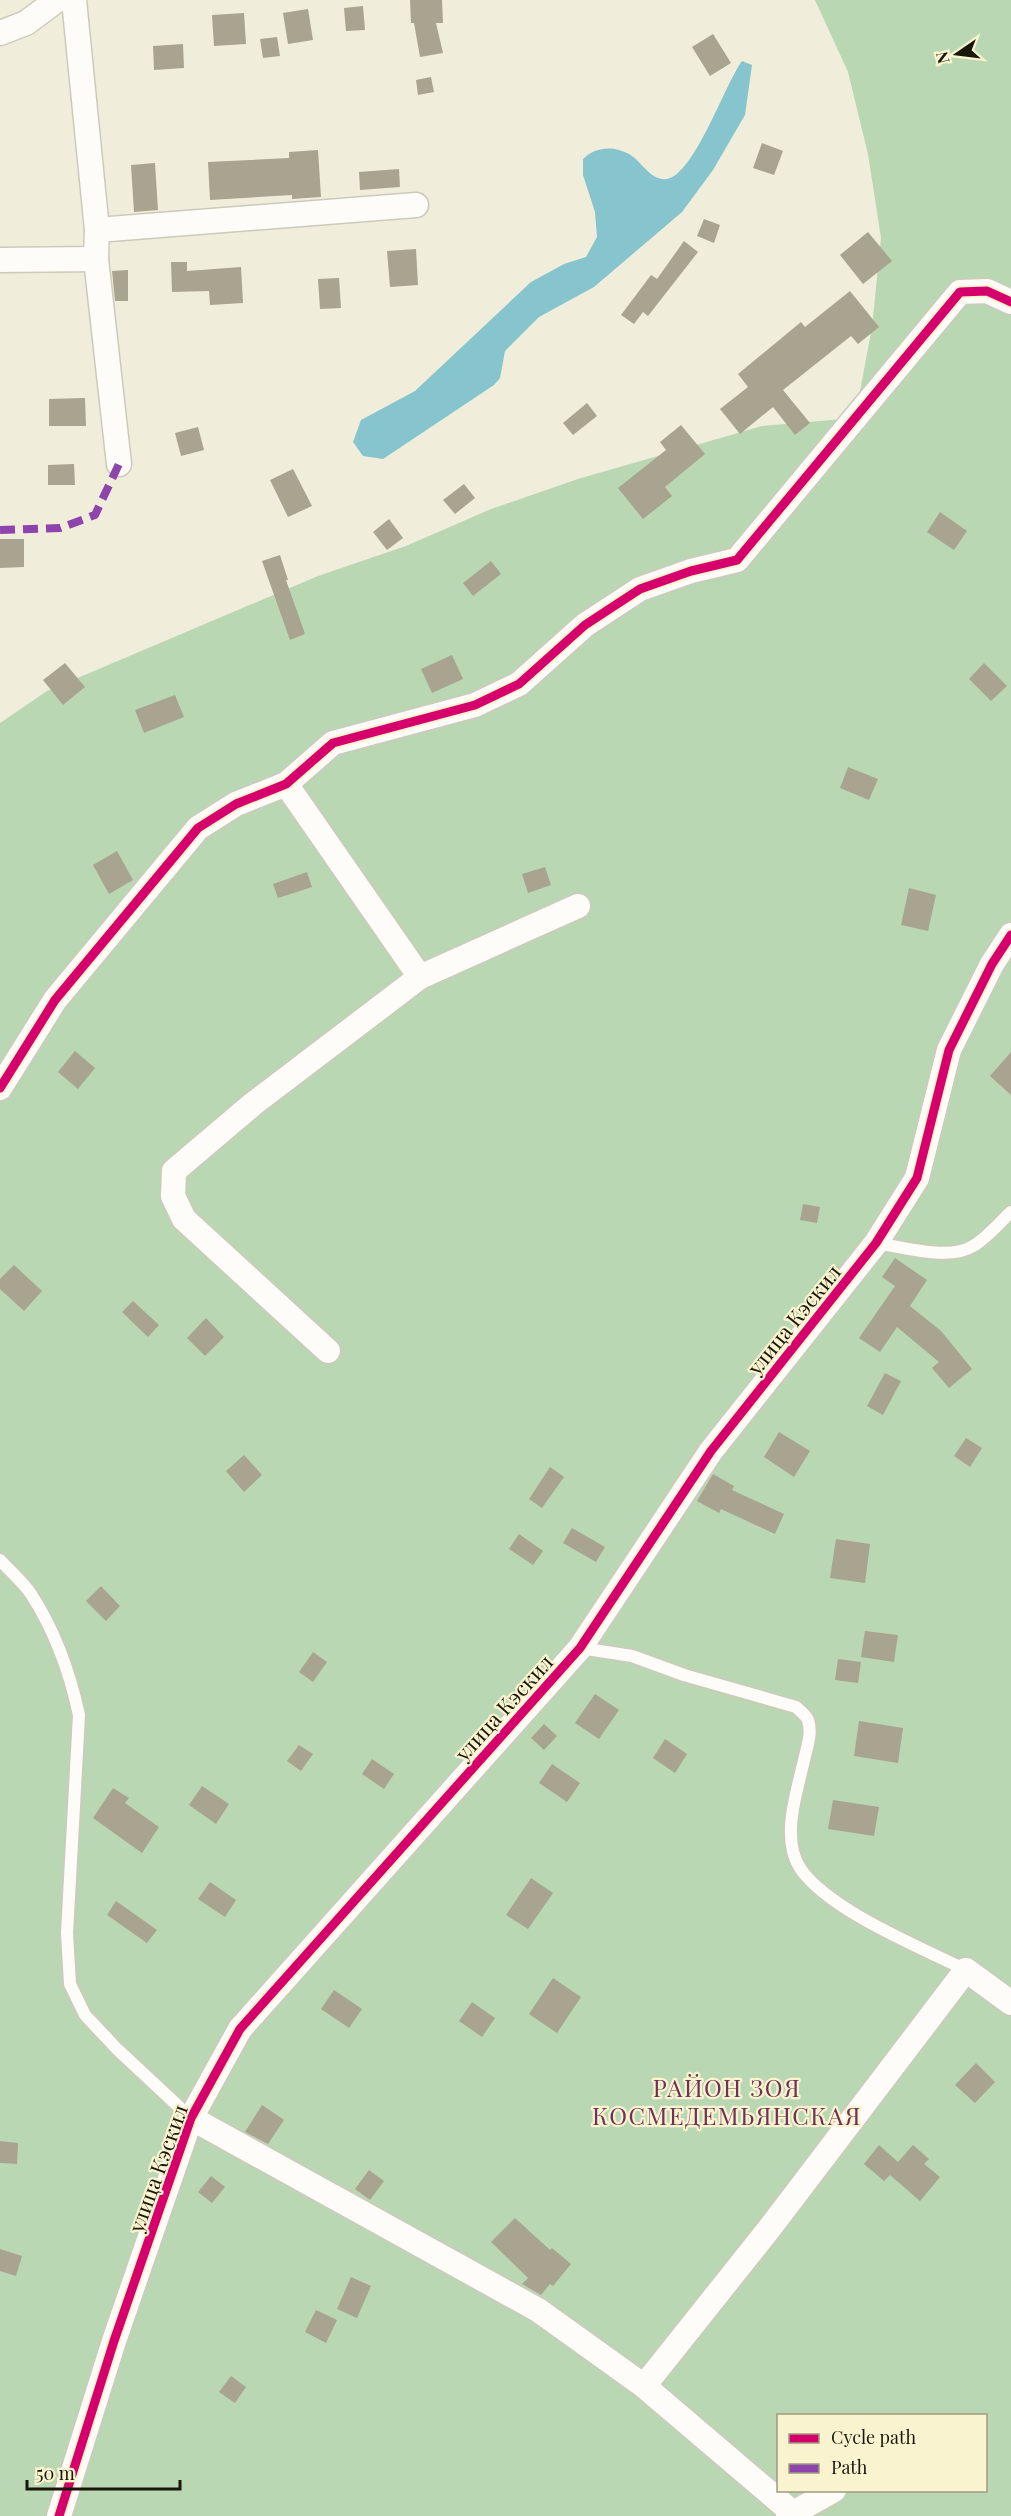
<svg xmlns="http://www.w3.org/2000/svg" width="1011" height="2516" viewBox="0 0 1011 2516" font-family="'Playfair Display',serif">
  <rect width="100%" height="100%" fill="#f0edda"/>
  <path fill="#bad7b3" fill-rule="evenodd" d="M815,0h196v2516h-1011v-1793l47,-32 271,-115 88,-30 85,-37 87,-30 184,-53 93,-8 17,-91 9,-89 -13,-84 -20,-82zM778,2416h208v74h-208z"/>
  <path fill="#86c5ce" d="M742,61l10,4 -7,50 -32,55 -31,42 -88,75 -55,30 -34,34 -5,27 -6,7 -111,74 -20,-3 -10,-14 8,-22 54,-29 116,-109 33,-18 22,-7 11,-20 -2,-25 -12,-37v-16c11,-12 31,-14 46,-5 13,7 21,27 38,25 27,-4 58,-95 75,-118z"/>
  <g fill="#a8a48f">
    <path d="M410,0h32l1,23h-7l7,30 -23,4 -6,-34h-3z"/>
    <path d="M363,6l2,24 -19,1 -2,-23z"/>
    <path d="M308,9l5,31 -25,4 -5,-31z"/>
    <path d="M244,13l2,31 -32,2 -2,-31z"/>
    <path d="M713,34l18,29 -21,13 -18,-29z"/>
    <path d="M277,37l3,19 -17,2 -3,-19z"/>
    <path d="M183,44l1,24 -30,2 -1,-24z"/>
    <path d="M431,77l3,15 -16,3 -2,-15z"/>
    <path d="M762,143l21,8 -9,24 -21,-7z"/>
    <path d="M318,150l3,47 -29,2v-4l-82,5 -2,-38 81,-4v-6z"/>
    <path d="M155,163l3,47 -24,2 -3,-47z"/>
    <path d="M399,169l1,18 -40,3 -1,-18z"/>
    <path d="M704,219l16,6 -6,18 -17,-7z"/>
    <path d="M868,232l24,29 -29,23 -23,-29z"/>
    <path d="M684,241l14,11 -50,64 -5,-4 -9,12 -13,-9 30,-40 6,4z"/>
    <path d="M416,249l2,36 -28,2 -3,-36z"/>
    <path d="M171,262h16v9l54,-4 2,36 -33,2 -1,-14 -37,1z"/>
    <path d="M128,270v31h-13l-3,-30z"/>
    <path d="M339,278l2,30 -21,1 -2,-30z"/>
    <path d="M850,291l29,36 -21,17 -7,-8 -68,54 27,33 -15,12 -22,-28 -33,27 -20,-25 28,-22 -10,-13 63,-52 4,5z"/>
    <path d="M85,398l1,28h-37v-27z"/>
    <path d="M587,403l10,13 -24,19 -10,-12z"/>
    <path d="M681,425l24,29 -40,33 7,9 -29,23 -25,-31 48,-38 -6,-8z"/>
    <path d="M198,427l6,23 -23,6 -6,-23z"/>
    <path d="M74,464l1,21h-27v-20z"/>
    <path d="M293,469l19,37 -24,11 -18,-37z"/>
    <path d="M464,484l11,14 -20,16 -12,-14z"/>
    <path d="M940,512l27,19 -13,19 -27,-18z"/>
    <path d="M389,519l14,19 -16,12 -14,-18z"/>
    <path d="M0,539h24v28l-24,1z"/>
    <path d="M280,555l8,25h-2l19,54 -15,6 -28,-79z"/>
    <path d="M491,561l10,13 -28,22 -10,-13z"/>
    <path d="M452,655l11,24 -31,14 -11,-24z"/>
    <path d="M65,663l20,24 -22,18 -20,-25z"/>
    <path d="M984,663l23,23 -16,15 -22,-22z"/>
    <path d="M175,695l9,22 -40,16 -9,-23z"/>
    <path d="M848,767l30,12 -9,21 -29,-12z"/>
    <path d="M117,851l16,29 -24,14 -16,-29z"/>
    <path d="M545,867l6,18 -23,8 -6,-19z"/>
    <path d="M307,872l5,15 -34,11 -5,-14z"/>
    <path d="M909,888l27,7 -8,36 -27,-6z"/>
    <path d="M75,1051l20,17 -17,21 -20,-17z"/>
    <path d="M1011,1052v43l-21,-19z"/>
    <path d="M803,1204l17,3 -3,16 -17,-3z"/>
    <path d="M895,1258l32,22 -17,26 31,25 31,38 -23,19 -17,-20 7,-6 -42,-35 -17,25 -21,-14 36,-52 -13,-9z"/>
    <path d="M14,1265l28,26 -18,20 -24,-22v-10z"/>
    <path d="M133,1301l26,24 -11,12 -26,-25z"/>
    <path d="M206,1318l18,19 -19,19 -18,-18z"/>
    <path d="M885,1373l16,8 -18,34 -16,-9z"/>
    <path d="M779,1432l31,19 -16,26 -30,-20z"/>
    <path d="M966,1438l16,10 -12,19 -16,-11z"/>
    <path d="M244,1455l18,20 -18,17 -18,-21z"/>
    <path d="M550,1467l14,10 -22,31 -13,-9z"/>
    <path d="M713,1474l21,12 -2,4 52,24 -9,20 -54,-25 -2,4 -22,-12z"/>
    <path d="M572,1528l33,19 -9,15 -33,-19z"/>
    <path d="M519,1534l24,17 -10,14 -24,-16z"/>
    <path d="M836,1539l34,5 -5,39 -35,-5z"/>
    <path d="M101,1586l19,20 -14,15 -20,-20z"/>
    <path d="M865,1631l33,4 -4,27 -33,-5z"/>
    <path d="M313,1652l14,10 -14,20 -14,-10z"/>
    <path d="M838,1659l23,3 -3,21 -23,-3z"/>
    <path d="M595,1694l24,16 -20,29 -24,-16z"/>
    <path d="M859,1721l44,7 -5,35 -44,-7z"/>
    <path d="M544,1724l13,12 -13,14 -13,-12z"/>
    <path d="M665,1739l22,15 -12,19 -22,-15z"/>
    <path d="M299,1745l14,9 -12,17 -14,-10z"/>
    <path d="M372,1759l22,15 -10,15 -22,-15z"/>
    <path d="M552,1764l28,19 -13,19 -28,-19z"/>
    <path d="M202,1786l27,18 -13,20 -27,-19z"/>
    <path d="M113,1788l16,10 -4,5 34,24 -17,26 -49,-35z"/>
    <path d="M833,1800l46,7 -5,29 -46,-7z"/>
    <path d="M531,1878l22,15 -25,36 -22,-14z"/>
    <path d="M210,1882l26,18 -11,17 -27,-18z"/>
    <path d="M116,1901l41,29 -10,13 -40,-28z"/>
    <path d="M553,1978l28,19 -24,36 -28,-19z"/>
    <path d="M334,1990l28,19 -13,19 -28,-19z"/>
    <path d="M472,2002l23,16 -13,19 -23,-16z"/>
    <path d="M976,2063l19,19 -20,21 -20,-18z"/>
    <path d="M262,2105l22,15 -16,24 -23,-12z"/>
    <path d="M0,2141l18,2 -1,21 -17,-1z"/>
    <path d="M879,2145l19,17 15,-17 16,14 -5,5 16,13 -20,24 -30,-26 -6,6 -20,-17z"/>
    <path d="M369,2170l15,11 -14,19 -15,-11z"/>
    <path d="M211,2176l14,11 -13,16 -14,-11z"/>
    <path d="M515,2218l35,32 2,-2 19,16 -18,22 -3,-2 -9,11 -19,-11 6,-6 -37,-36z"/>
    <path d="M0,2249l22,7 -6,20 -16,-5z"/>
    <path d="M351,2277l20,9 -14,32 -20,-9z"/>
    <path d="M316,2310l21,10 -11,23 -21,-11z"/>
    <path d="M231,2376l15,11 -11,16 -16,-11z"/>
  </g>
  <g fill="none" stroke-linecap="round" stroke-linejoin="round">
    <g stroke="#cdcabc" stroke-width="15">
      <g id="lane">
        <path d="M876,1243c26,4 74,18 97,3 14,-8 26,-23 38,-34"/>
        <path d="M0,1560c10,11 23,22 31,34 24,37 39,79 48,121l-12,218 3,51 15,31 32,34 74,69"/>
        <path d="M580,1648l52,8 52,19 112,32c4,4 10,8 12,13 4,12 0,24 -3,36 -7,33 -25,81 -5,112 28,42 120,79 166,102"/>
      </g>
    </g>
    <g stroke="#cdcabc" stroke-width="27">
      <g id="street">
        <path d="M74,0l23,230 -1,29 23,205"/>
        <path d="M0,33l26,-10 31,-23"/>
        <path d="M97,230l319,-25"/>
        <path d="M0,260l96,-1"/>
        <path d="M286,784l134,193 -167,127 -79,67 -1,25 11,23 144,132"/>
        <path d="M420,977l158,-71"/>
        <path d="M0,1088l55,-88 143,-172 38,-24 50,-20 47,-41 142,-38 44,-21 66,-59 55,-36 51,-18 46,-11 223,-268 27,-1 24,11"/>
        <path d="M191,2118l347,192 106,76 149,127"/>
        <path d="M644,2386l125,-157 197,-259 45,33"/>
        <path d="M59,2516l55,-175 77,-223 49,-89 340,-381 131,-197 165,-208 41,-65 32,-128 43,-86 19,-29"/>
        <path d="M788,2516l46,-26"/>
      </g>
    </g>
    <use href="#lane" stroke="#fdfcf9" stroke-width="12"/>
    <use href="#street" stroke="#fdfcf9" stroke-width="24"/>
    <path stroke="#8e44ad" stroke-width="8" stroke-dasharray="15 8" stroke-linecap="butt" d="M0,530l60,-2 35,-13 24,-51"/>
    <g stroke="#faf3d0" stroke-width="13">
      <g id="cycleway">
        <path d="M0,1088l55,-88 143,-172 38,-24 50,-20 47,-41 142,-38 44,-21 66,-59 55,-36 51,-18 46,-11 223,-268 27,-1 24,11"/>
        <path d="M59,2516l55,-175 77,-223 49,-89 340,-381 131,-197 165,-208 41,-65 32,-128 43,-86 19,-29"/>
      </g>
    </g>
    <use href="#cycleway" stroke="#d6006c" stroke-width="9"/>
  </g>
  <g text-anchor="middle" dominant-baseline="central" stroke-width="4.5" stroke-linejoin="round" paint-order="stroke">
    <g font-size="21" fill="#19160a" stroke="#faf3d0">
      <text transform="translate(793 1319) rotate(-51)">улица Кэскил</text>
      <text transform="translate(503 1707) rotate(-48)">улица Кэскил</text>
      <text transform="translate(157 2168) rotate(-70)">улица Кэскил</text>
    </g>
    <g font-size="24" letter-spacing="1.5" fill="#6f3156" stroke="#faf3d0">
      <text x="727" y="2087">РАЙОН ЗОЯ<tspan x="727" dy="28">КОСМЕДЕМЬЯНСКАЯ</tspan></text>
    </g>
  </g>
  <rect x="777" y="2414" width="210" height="78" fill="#faf3d0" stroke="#a09b81" stroke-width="1.5"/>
  <rect x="789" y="2434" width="30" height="9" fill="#d6006c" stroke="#a09b81" stroke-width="1.5"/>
  <text x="831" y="2444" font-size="18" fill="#19160a">Cycle path</text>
  <rect x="789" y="2464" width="30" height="9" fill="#8e44ad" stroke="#a09b81" stroke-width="1.5"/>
  <text x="831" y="2474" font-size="18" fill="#19160a">Path</text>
  <g transform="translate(957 54) rotate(256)" stroke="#faf3d0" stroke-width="4.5" paint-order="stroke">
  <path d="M0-4.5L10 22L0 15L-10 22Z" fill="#19160a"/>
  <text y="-9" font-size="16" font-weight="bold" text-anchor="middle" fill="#19160a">N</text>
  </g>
  <path d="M27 2480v9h153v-9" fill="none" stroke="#19160a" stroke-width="3"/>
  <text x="36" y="2480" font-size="18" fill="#19160a" stroke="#faf3d0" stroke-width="4.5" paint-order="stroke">50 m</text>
</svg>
